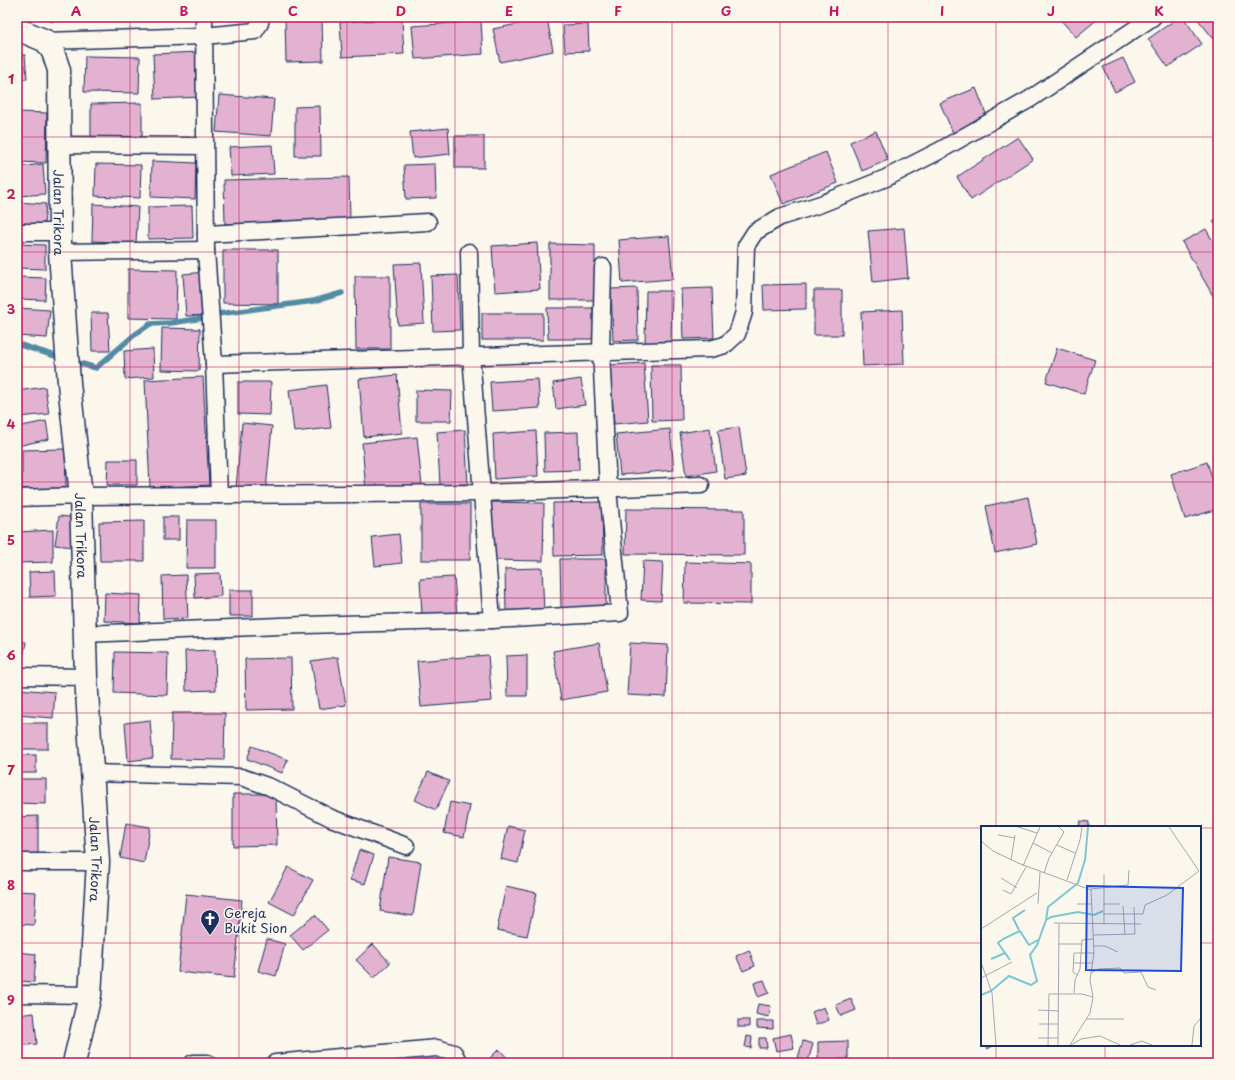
<svg xmlns="http://www.w3.org/2000/svg" width="1235" height="1080" viewBox="0 0 1235 1080" font-family="'Playpen Sans',sans-serif">
  <rect width="100%" height="100%" fill="#fbf7ec"/>
  <filter id="ink" filterUnits="userSpaceOnUse"><feTurbulence type="fractalNoise" baseFrequency=".025" numOctaves="2"/><feDisplacementMap in="SourceGraphic" scale="8" xChannelSelector="R" yChannelSelector="G"/><feConvolveMatrix kernelMatrix="1 2 1 2 8 2 1 2 1" color-interpolation-filters="sRGB"/></filter>
  <g filter="url(#ink)">
    <g fill="none" stroke-linecap="round" stroke-linejoin="round">
      <g stroke="#538ba5" stroke-width="5.5">
        <path d="M218,314l96,-13 28,-8"/>
        <path d="M17,344l45,14"/>
        <path d="M72,361l24,7 37,-32 17,-12 21,-1 32,-5"/>
      </g>
    </g>
    <g fill="#e3b2d1" stroke="#1b2f5e">
      <path d="M45,17h10l-3,5z"/>
      <path d="M163,17h37v1l-37,2z"/>
      <path d="M285,17h37l1,44 -37,1z"/>
      <path d="M1058,17h42l-24,20z"/>
      <path d="M1179,17h4l19,27 -34,23 -20,-28z"/>
      <path d="M1196,17h22v25l-1,1z"/>
      <path d="M547,18l6,33 -53,11 -7,-33z"/>
      <path d="M402,19l2,35 -62,3 -2,-35z"/>
      <path d="M481,21l2,33 -68,5 -3,-33z"/>
      <path d="M588,24l1,27 -24,1 -2,-27z"/>
      <path d="M200,52l1,45 -46,2 -2,-45z"/>
      <path d="M17,55h8l2,24 -10,1z"/>
      <path d="M85,56l55,1 -1,36 -55,-1z"/>
      <path d="M1123,58l12,24 -20,10 -12,-25z"/>
      <path d="M976,88l12,31 -35,14 -13,-30z"/>
      <path d="M219,95l55,4 -3,37 -55,-4z"/>
      <path d="M142,103v34h-51v-33z"/>
      <path d="M320,106l1,50h-26v-49z"/>
      <path d="M17,112l30,1 -1,50 -29,-1z"/>
      <path d="M448,128l2,26 -37,4 -3,-26z"/>
      <path d="M876,131l12,29 -26,11 -12,-29z"/>
      <rect x="455" y="136" width="29" height="32"/>
      <path d="M1018,137l15,22 -62,41 -14,-23z"/>
      <path d="M272,145l2,29 -43,2 -2,-29z"/>
      <path d="M826,152l12,31 -55,21 -12,-30z"/>
      <path d="M152,161l44,2 -1,36 -44,-2z"/>
      <path d="M43,164l2,30 -28,2v-29z"/>
      <path d="M96,164l45,1 -1,33 -45,-2z"/>
      <path d="M435,164l1,34 -30,1 -2,-34z"/>
      <path d="M349,177l1,43 -125,4 -1,-44z"/>
      <path d="M17,202l29,2 -2,21 -27,-2z"/>
      <path d="M93,204l45,3 -2,36 -44,-2z"/>
      <path d="M192,206l1,32 -45,1v-32z"/>
      <path d="M1218,218v11l-5,-8z"/>
      <path d="M904,228l4,50 -35,4 -5,-51z"/>
      <path d="M1206,229l12,21v50l-2,1 -34,-59z"/>
      <path d="M669,236l4,43 -51,4 -3,-43z"/>
      <path d="M537,243l3,46 -45,3 -3,-46z"/>
      <path d="M17,244l28,1v24l-28,-1z"/>
      <path d="M550,244l45,1v55h-45z"/>
      <path d="M223,250h55v54l-55,-1z"/>
      <path d="M421,263l3,60 -26,2 -4,-61z"/>
      <path d="M128,269l49,1 -1,49 -48,-1z"/>
      <path d="M206,272l3,43 -23,1 -3,-42z"/>
      <path d="M458,275l2,55 -27,1 -2,-55z"/>
      <path d="M355,276h35v73h-34z"/>
      <path d="M17,277l29,1 -1,22 -28,-1z"/>
      <path d="M806,284v25l-42,1 -1,-25z"/>
      <path d="M637,288l1,52 -25,1 -2,-52z"/>
      <path d="M712,288l2,50 -31,1 -2,-50z"/>
      <rect x="814" y="290" width="28" height="45"/>
      <path d="M646,291h26l-1,53 -26,-1z"/>
      <path d="M17,308l33,2 -3,28 -30,-2z"/>
      <path d="M547,308h46l1,31h-46z"/>
      <path d="M902,310l2,54 -41,2 -2,-54z"/>
      <path d="M91,313h17l2,38h-18z"/>
      <rect x="482" y="313" width="61" height="27"/>
      <path d="M162,328l38,1 -1,42 -38,-1z"/>
      <path d="M1057,348l38,12 -11,34 -38,-12z"/>
      <path d="M153,349l1,28 -29,2 -1,-28z"/>
      <path d="M644,363l4,58 -34,3 -4,-59z"/>
      <path d="M651,365h30l1,55 -30,1z"/>
      <path d="M397,375l5,58 -38,4 -5,-58z"/>
      <path d="M203,377l6,108 -59,3 -5,-108z"/>
      <path d="M538,379l2,29 -48,3 -2,-29z"/>
      <path d="M581,379l4,26 -29,4 -3,-26z"/>
      <path d="M238,382h33l-1,33 -32,-1z"/>
      <path d="M326,385l5,43 -37,4 -5,-42z"/>
      <path d="M45,387l4,27 -30,3 -2,-26z"/>
      <path d="M416,390l36,1 -1,30h-35z"/>
      <path d="M46,421l3,18 -32,7v-19z"/>
      <path d="M242,423l30,3 -6,64 -30,-2z"/>
      <path d="M739,427l7,49 -21,3 -7,-49z"/>
      <path d="M710,428l6,43 -30,5 -6,-43z"/>
      <path d="M670,429l4,41 -54,5 -4,-41z"/>
      <path d="M465,430l3,54 -28,1 -3,-53z"/>
      <path d="M536,431l2,45 -43,3 -2,-45z"/>
      <path d="M578,432l1,38 -34,1 -1,-38z"/>
      <path d="M417,437l5,49 -56,5 -4,-48z"/>
      <path d="M65,449l1,39 -44,1v-39z"/>
      <path d="M108,460h29v25h-30z"/>
      <path d="M1207,462l11,35v12l-33,10 -14,-45z"/>
      <path d="M1028,497l9,47 -42,9 -9,-47z"/>
      <path d="M491,502l53,1 -1,58 -53,-1z"/>
      <path d="M602,502l1,53 -49,1 -1,-53z"/>
      <rect x="421" y="504" width="49" height="56"/>
      <path d="M626,509l118,1v45l-119,-1z"/>
      <path d="M59,516l19,2 -4,29 -19,-2z"/>
      <rect x="163" y="517" width="16" height="23"/>
      <path d="M187,520h29v48h-30z"/>
      <path d="M144,521v40h-44l-1,-39z"/>
      <path d="M53,530v32l-36,1v-31z"/>
      <path d="M399,534l3,29 -27,3 -3,-29z"/>
      <path d="M560,559h46v49h-45z"/>
      <path d="M643,561l20,1 -2,39 -20,-1z"/>
      <path d="M685,562l66,2v40l-67,-1z"/>
      <path d="M542,568l2,43 -38,1 -1,-43z"/>
      <path d="M55,571l1,25 -26,1 -1,-25z"/>
      <path d="M220,573l1,23 -26,2 -1,-24z"/>
      <path d="M186,575l2,43 -25,1 -1,-43z"/>
      <path d="M454,577l3,37 -35,1 -2,-36z"/>
      <rect x="229" y="590" width="24" height="26"/>
      <path d="M105,593l36,2 -1,28 -36,-2z"/>
      <path d="M17,641l9,1 -4,21 -5,-1z"/>
      <path d="M599,643l8,49 -46,8 -8,-49z"/>
      <path d="M630,643l38,2 -2,52 -39,-2z"/>
      <path d="M215,650l1,40 -30,1 -1,-40z"/>
      <path d="M115,652l53,1 -1,42 -53,-2z"/>
      <path d="M488,655l4,46 -71,6 -4,-46z"/>
      <path d="M527,655v41h-20l-1,-40z"/>
      <path d="M338,657l8,48 -27,4 -8,-48z"/>
      <path d="M291,658l1,51 -46,1 -1,-51z"/>
      <path d="M17,689l38,3 -2,26 -36,-3z"/>
      <path d="M172,713h53l-1,47 -53,-1z"/>
      <path d="M150,720l3,38 -25,3 -3,-38z"/>
      <rect x="17" y="723" width="31" height="26"/>
      <path d="M252,746l36,14 -6,13 -35,-14z"/>
      <rect x="17" y="755" width="19" height="18"/>
      <path d="M428,772l21,9 -13,29 -21,-10z"/>
      <path d="M17,779h29v25l-29,-1z"/>
      <path d="M233,794h43l1,51 -44,1z"/>
      <path d="M450,802l20,4 -6,31 -20,-4z"/>
      <path d="M38,816v39h-21v-38z"/>
      <path d="M1080,821l9,1v5h-10z"/>
      <path d="M126,823l24,4 -6,36 -24,-5z"/>
      <path d="M508,826l17,4 -7,33 -17,-4z"/>
      <path d="M359,850l15,5 -9,29 -15,-4z"/>
      <path d="M388,857l33,5 -8,54 -33,-5z"/>
      <path d="M288,867l25,13 -19,35 -25,-13z"/>
      <path d="M506,886l31,7 -10,43 -30,-6z"/>
      <path d="M17,891l19,1 -2,33 -17,-1z"/>
      <path d="M186,894l56,6 -8,78 -56,-6z"/>
      <path d="M315,915l13,15 -25,20 -13,-15z"/>
      <path d="M267,939l18,5 -9,32 -18,-5z"/>
      <path d="M373,944l17,19 -16,15 -18,-18z"/>
      <path d="M749,950l6,16 -12,5 -7,-15z"/>
      <path d="M17,952l19,2 -2,28 -17,-1z"/>
      <path d="M764,980l5,13 -11,4 -4,-14z"/>
      <path d="M851,999l5,11 -15,6 -5,-11z"/>
      <path d="M758,1004l13,2 -2,11 -13,-3z"/>
      <path d="M824,1007l5,13 -13,5 -4,-13z"/>
      <path d="M34,1013l3,31 -20,2v-31z"/>
      <rect x="738" y="1020" width="11" height="7"/>
      <path d="M757,1021h16v8l-16,-1z"/>
      <path d="M791,1034l3,14 -18,3 -3,-13z"/>
      <path d="M747,1036l5,1 -1,11 -6,-1z"/>
      <path d="M759,1038h7l1,10h-8z"/>
      <path d="M803,1041l10,3 -5,17 -10,-3z"/>
      <path d="M848,1041v18l-30,1v-18z"/>
      <path d="M985,1045h10l-8,4z"/>
      <path d="M499,1049l13,14h-27z"/>
      <path d="M437,1059l14,3v1h-15z"/>
    </g>
    <g fill="none" stroke-linecap="round" stroke-linejoin="round">
      <g stroke="#1b2f5e" stroke-width="19">
        <g id="street">
          <path d="M204,17l2,233 8,114 5,131"/>
          <path d="M46,41l158,-5 51,-5 5,-8 1,-6"/>
          <path d="M60,145l144,1"/>
          <path d="M17,232h43"/>
          <path d="M206,234l222,-12"/>
          <path d="M60,252l146,-2"/>
          <path d="M469,252l2,103 21,265"/>
          <path d="M214,364l496,-15 15,-4 12,-11 7,-22 2,-66 9,-14 25,-15 41,-13 65,-26 53,-27 91,-52 123,-82"/>
          <path d="M17,498l64,-2 400,-3 220,-8"/>
          <path d="M84,634l221,-9 187,-5 128,-7 -12,-124 -7,-138 2,-84"/>
          <path d="M17,676l69,1"/>
          <path d="M92,773l149,4 29,10 61,31 75,28"/>
          <path d="M17,862h81"/>
          <path d="M17,994l73,1"/>
          <path d="M193,1063h15"/>
          <path d="M275,1063l162,-15 17,5 5,10"/>
        </g>
      </g>
      <g stroke="#1b2f5e" stroke-width="25">
        <g id="secondary">
          <path id="s1" d="M17,29l29,12 7,11 6,18 1,182 9,131 12,113 5,181 12,185 -8,133 -16,68"/>
        </g>
      </g>
      <use href="#street" stroke="#fbf7ec" stroke-width="16"/>
      <use href="#secondary" stroke="#fbf7ec" stroke-width="22"/>
    </g>
  </g>
  <path fill="none" stroke="#c2185b" stroke-width="1" stroke-opacity="0.55" d="M130,17v1046M239,17v1046M347,17v1046M455,17v1046M563,17v1046M672,17v1046M780,17v1046M888,17v1046M996,17v810M1105,17v810M17,137h1201M17,252h1201M17,367h1201M17,482h1201M17,598h1201M17,713h1201M17,828h965M1200,828h18M17,943h965M1200,943h18M996,1045v18M1105,1045v18"/>
  <defs>
    <g id="church-pin" transform="scale(1)"><path d="M0 17L-7.5 6A9.5 9.5 0 1 1 7.5 6Z" fill="#1b2f5e" stroke="#fbf7ec"/><path d="M-1.2-6h2.4v3.5h3.3v2.4h-3.3V6h-2.4V-.1h-3.3v-2.4h3.3Z" fill="#fff"/></g>
  </defs>
  <g fill-rule="evenodd">
    <use href="#church-pin" x="210" y="919"/>
  </g>
  <g text-anchor="middle" dominant-baseline="central" stroke-width="3" stroke-linejoin="round" paint-order="stroke">
    <g font-size="13" fill="#1b2f5e" stroke="#fbf7ec">
      <text stroke="none"><textPath href="#s1" startOffset="206">Jalan Trikora</textPath></text>
      <text stroke="none"><textPath href="#s1" startOffset="530">Jalan Trikora</textPath></text>
      <text stroke="none"><textPath href="#s1" startOffset="854">Jalan Trikora</textPath></text>
    </g>
    <g font-size="13" fill="#1b2f5e" stroke="#fbf7ec" text-anchor="start">
      <text x="224" y="912">Gereja<tspan x="224" dy="15">Bukit Sion</tspan></text>
    </g>
  </g>
  <g transform="translate(981 826)">
    <rect width="220" height="220" fill="#fbf7ec"/>
    <path fill="none" stroke="#78c8d4" stroke-width="2" d="M65,94l5,-3 27,-5 16,3 9,-4M38,104l-6,-12 12,-8M10,133l14,-6M29,134l-12,-17 5,-4 17,-8 9,14 9,-5M0,169l10,-4 18,-15 22,9 6,-4 -7,-26 7,-10 9,-25 2,-13 30,-24 7,-23 3,-33"/>
    <path fill="none" stroke="#a1a7b3" stroke-width="1" d="M37,1l19,6M17,9l17,3M0,15l12,10 25,12 73,27 3,63 -4,27 3,17 -3,16 -20,32M52,17l19,10M76,19l18,8M30,34l4,-25M42,40l17,-39M63,47l5,-15 15,-26 -5,-5M123,48v51M20,52l16,10M86,54l13,-40 2,-13M110,63l37,-4 1,-15M22,64l8,4 15,-27M57,78l2,-32M96,78h15M122,78h17M142,80l2,29M122,88h40l2,-9 22,-10 32,-24 -30,-44M73,97l87,1M0,103l56,-36M112,109l42,-1 -1,-27M77,118h24M112,120h12l13,6M0,136l11,31 4,52M93,137h19M110,147l7,-4 22,-1 4,5 17,-1 7,15 8,3M96,149l-4,-3 1,-19h20M0,152l31,-16M93,167l1,-13 5,-11 2,-29 11,-1M57,184l21,1M105,193h38M58,198h19M57,212h20M67,219l1,-51h33l11,3M77,219l1,-121M90,219l10,-6 19,-3 20,9M149,219l12,-4 10,4M211,219l2,-19 7,-8"/>
    <path fill="#1d4ed8" fill-opacity="0.15" stroke="#1d4ed8" stroke-width="2" d="M106,60l96,2 -2,83 -95,-1z"/>
    <rect width="220" height="220" fill="none" stroke="#1b2f5e" stroke-width="2"/>
  </g>
  <rect width="1235" height="1080" fill="none" stroke="#fbf7ec" stroke-width="44"/>
  <rect x="22" y="22" width="1191" height="1036" fill="none" stroke="#c2185b" stroke-width="1.5"/>
  <g font-size="13" text-anchor="middle" font-weight="bold" fill="#c2185b">
    <text x="76" y="16">A</text>
    <text x="184" y="16">B</text>
    <text x="293" y="16">C</text>
    <text x="401" y="16">D</text>
    <text x="509" y="16">E</text>
    <text x="618" y="16">F</text>
    <text x="726" y="16">G</text>
    <text x="834" y="16">H</text>
    <text x="942" y="16">I</text>
    <text x="1051" y="16">J</text>
    <text x="1159" y="16">K</text>
    <text x="11" y="84">1</text>
    <text x="11" y="199">2</text>
    <text x="11" y="314">3</text>
    <text x="11" y="429">4</text>
    <text x="11" y="545">5</text>
    <text x="11" y="660">6</text>
    <text x="11" y="775">7</text>
    <text x="11" y="890">8</text>
    <text x="11" y="1005">9</text>
  </g>
</svg>
